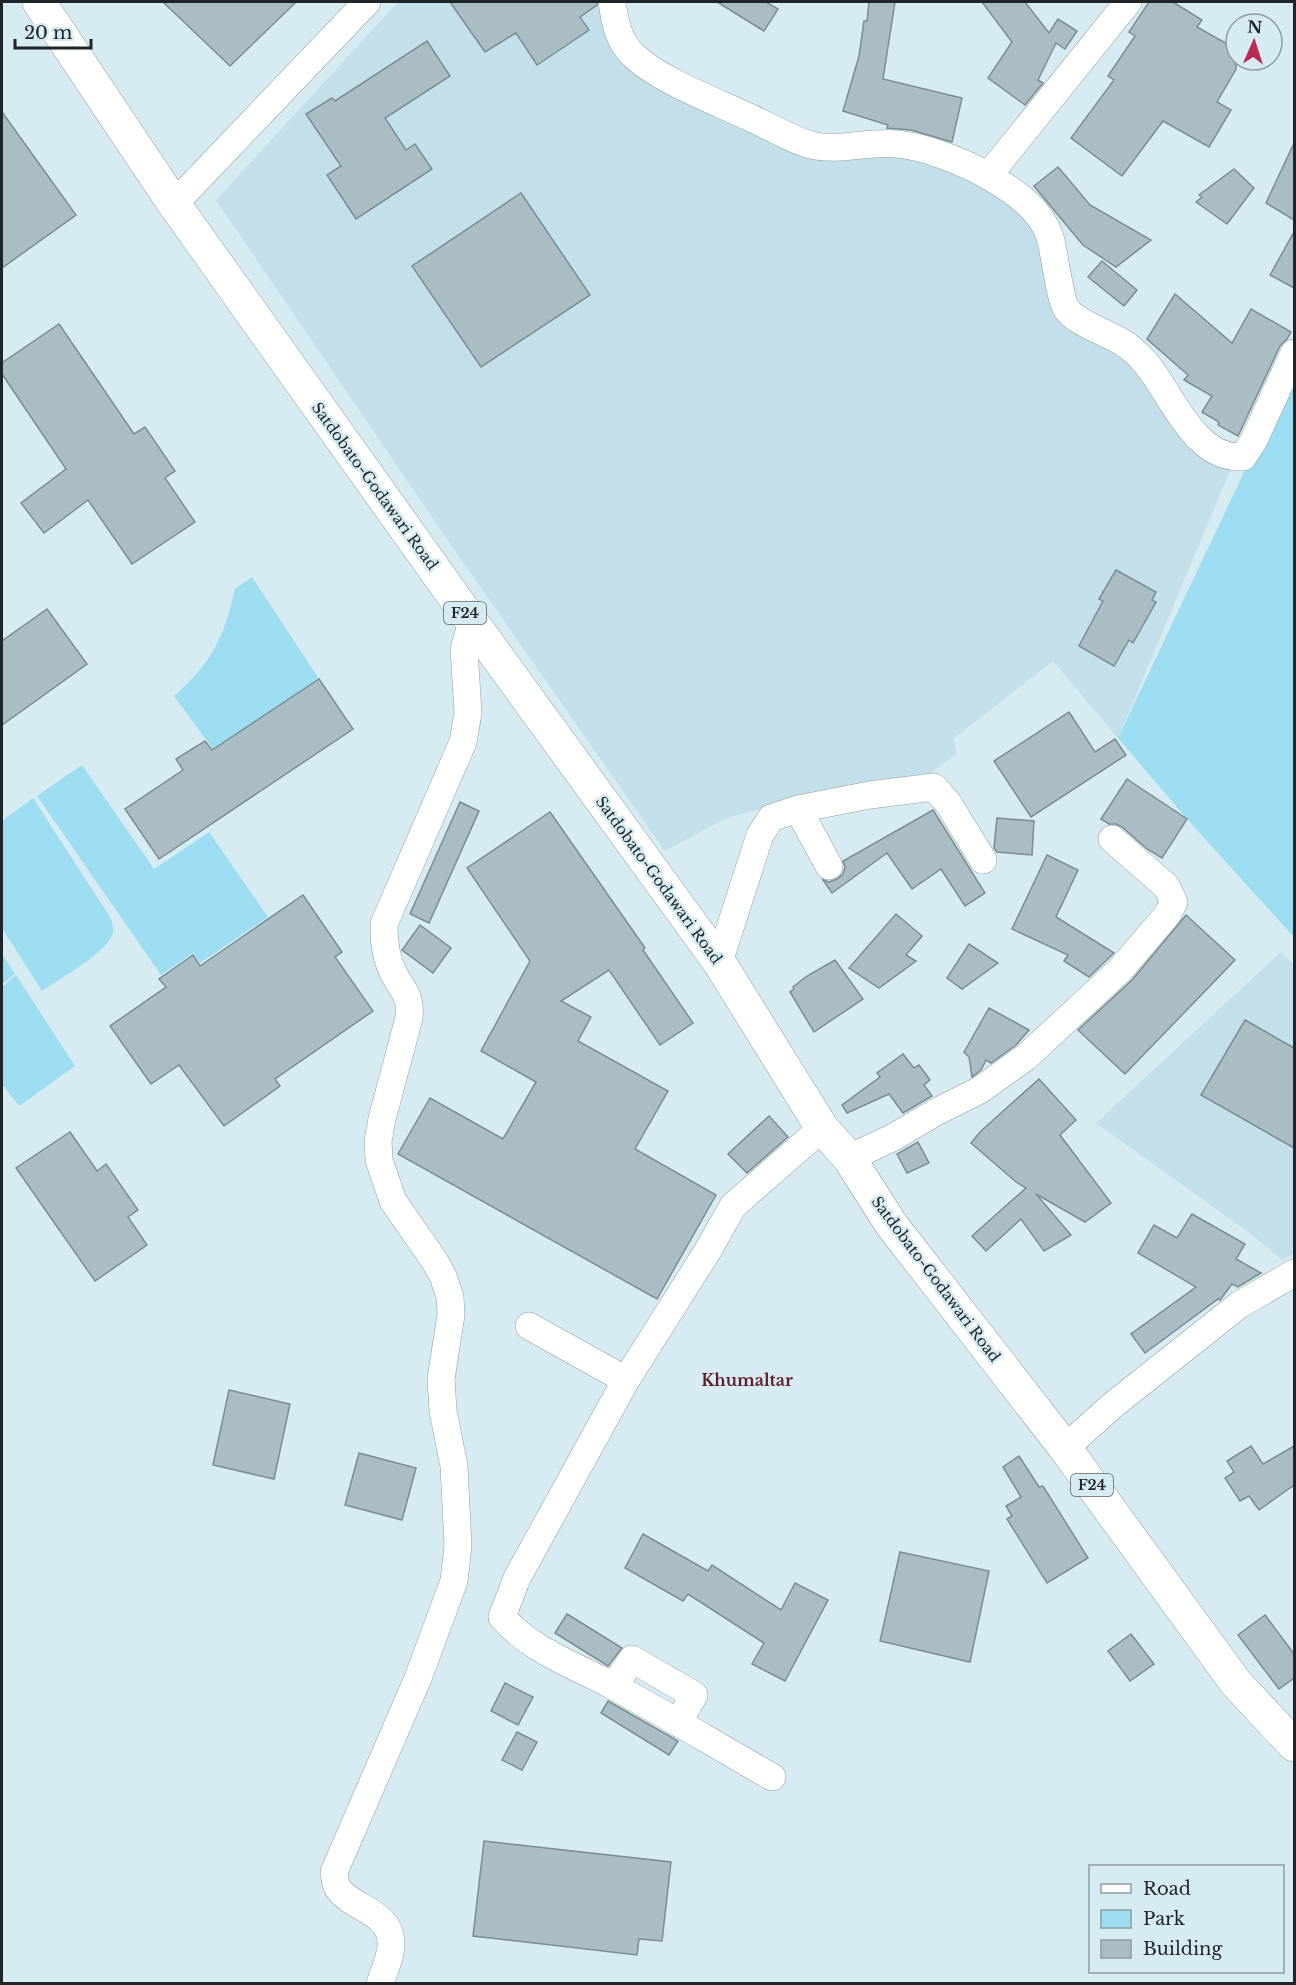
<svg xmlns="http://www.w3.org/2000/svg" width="1296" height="1985" viewBox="0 0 1296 1985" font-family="'Libre Baskerville',serif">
  <rect width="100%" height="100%" fill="#d6ebf2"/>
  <g fill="#c3dfe9">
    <path d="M398,2h209l5,44 150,89 137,19 74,25 39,27 19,17 11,25 16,64 74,47 100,107 -114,272 -65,-77 -99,77 2,16 -33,24 -105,16 -92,24 -61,33 -214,-306 -235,-345z"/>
    <path d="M1281,952l13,13v289l-12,6 -31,-26 -155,-111z"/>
  </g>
  <g fill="#9cddf2">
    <path d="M1294,356v581l-107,-118 -69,-81 129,-272z"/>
    <path d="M252,577l67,102 -106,70 -39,-53c38,-33 50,-59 61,-107z"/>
    <path d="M82,765l72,104 55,-37 59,85 -68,46 -7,-10 -32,22 -124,-179z"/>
    <path d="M33,798l77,119c2,6 5,12 2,18 -6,18 -53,44 -70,56l-40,-63v-107z"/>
    <path d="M2,954l13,20 -13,10z"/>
    <path d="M16,975l59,91 -56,40 -17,-22v-97z"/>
  </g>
  <g fill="#aabdc4" stroke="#7a8d93" stroke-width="1.5">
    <path d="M163,2h133l-66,64z"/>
    <path d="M450,2h147v3l-17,12 9,13 -52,35 -21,-32 -31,19z"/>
    <path d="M717,2h49l12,7 -14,22z"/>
    <path d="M869,2h26l-12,77 79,19 -10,44 -41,-12 -24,-2 1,-3 -45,-14 16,-55 5,-35h3z"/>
    <path d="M982,2h43l24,31 9,-14 19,12 -12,18 -9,-6 -18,37 5,3 -18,22 -37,-27 24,-36z"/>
    <path d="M1149,2h24l29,18 -5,7 39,22v20l-19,33 14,8 -22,37 -46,-26 -41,55 -51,-38 43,-58 -6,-4 27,-40 -6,-4z"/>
    <path d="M427,41l23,35 -65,42 21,32 9,-6 17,25 -76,50 -29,-44 14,-9 -35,-52 26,-16 3,3z"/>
    <path d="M2,112l74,103 -74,53z"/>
    <path d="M1294,143v77l-28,-17z"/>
    <path d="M1058,167l32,38 61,35 -35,27 -33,-22 -49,-59z"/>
    <path d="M1234,169l20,19 -27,36 -31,-22 6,-5 -3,-2z"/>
    <path d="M521,193l69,102 -109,72 -69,-101z"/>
    <path d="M1294,232v56l-24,-13z"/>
    <path d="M1102,261l35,29 -13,16 -36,-29z"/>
    <path d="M1175,294l57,49 19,-34 40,23 -4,7 -7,7 -42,90 -20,-11 1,-3 -17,-10 10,-16 -28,-16 4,-5 -41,-36z"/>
    <path d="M59,324l75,110 11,-7 30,44 -10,7 30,44 -63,42 -44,-64 -44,33 -23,-30 45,-34 -64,-95v-11z"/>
    <path d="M1116,570l40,22 -4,8 4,2 -23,41 -4,-3 -15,26 -35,-20 24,-45 -4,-2z"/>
    <path d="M47,609l40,55 -85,61v-84z"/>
    <path d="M319,679l34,50 -194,130 -34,-50 58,-39 -7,-11 29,-18 7,9z"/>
    <path d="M1069,712l26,40 20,-13 11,16 -95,62 -37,-56z"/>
    <path d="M1127,779l60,40 -25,39 -15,-9 -25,-22 -6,-3h-7l-8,-5z"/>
    <path d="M460,802l19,9 -50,112 -19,-9z"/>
    <path d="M933,810l52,83 -20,13 -24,-37 -29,20 -25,-36 -55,40 -9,-13 6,2 8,-3 6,-5 2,-7 -2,-6z"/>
    <path d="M550,812l95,136 -2,2 50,73 -33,22 -51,-75 -48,31 30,16 -13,24 90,50 -33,58 81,46 -59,104 -259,-145 32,-56 73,41 33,-57 -55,-31 49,-90 -63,-93z"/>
    <path d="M997,818l37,3 -2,34 -35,-3 -3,-4z"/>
    <path d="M1047,855l31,15 -22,47 58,36 -25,24 -25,-16 4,-6 -56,-26z"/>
    <path d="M303,895l39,57 -7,5 38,54 -98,68 5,7 -56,40 -45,-61 -28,19 -41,-58 56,-39 -7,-8 34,-24 7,11z"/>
    <path d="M896,914l26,22 -16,19 10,6 -37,27 -30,-20z"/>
    <path d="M1186,915l49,45 -110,114 -47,-44 54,-50z"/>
    <path d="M420,925l31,23 -18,25 -31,-23z"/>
    <path d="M969,944l29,19 -36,26 -15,-11z"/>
    <path d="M835,960l28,39 -49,33 -24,-40 4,-3 -1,-2 14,-11z"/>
    <path d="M989,1008l40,22 -13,15 -25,18 -5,-3 -5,10 -9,7 -3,-20 -5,-5z"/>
    <path d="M1245,1020l49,28v100l-93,-53z"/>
    <path d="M903,1054l11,14 5,-3 11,15 -6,5 8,11 -29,17 -14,-19 -42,19 -5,-8 38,-28 -3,-4z"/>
    <path d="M1039,1079l37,41 -16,15 51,68 -26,19 -49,-28 35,41 -27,16 -23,-32 -35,32 -14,-15 54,-48 -10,-6 -45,-39 10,-12z"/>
    <path d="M769,1116l19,21 -41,36 -19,-19z"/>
    <path d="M70,1132l27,39 9,-7 32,46 -10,7 19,28 -52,36 -79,-113z"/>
    <path d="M918,1142l11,21 -22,10 -10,-19z"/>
    <path d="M1192,1214l53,30 -9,15 25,14 -23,14 -6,-3 -12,16 -2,-1 -73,54 -14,-19 65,-47 -58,-34 16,-28 23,13z"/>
    <path d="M229,1390l61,14 -16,75 -61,-14z"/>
    <path d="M1251,1446l12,18 31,-18v39l-35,25 -10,-14 -9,5 -15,-23 9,-6 -7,-11z"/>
    <path d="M359,1453l57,15 -14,52 -57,-15z"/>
    <path d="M1019,1456l20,31 4,-1 45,72 -41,25 -40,-64 5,-3 -6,-10 15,-9 -18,-30z"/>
    <path d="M643,1534l65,37 4,-6 69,45 14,-27 33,17 -43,81 -33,-17 12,-21 -76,-49 -5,7 -58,-33z"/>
    <path d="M900,1552l89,19 -19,91 -90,-21z"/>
    <path d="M567,1614l55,34 -14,18 -53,-33z"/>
    <path d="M1265,1615l29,39v24l-15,11 -41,-54z"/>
    <path d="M1131,1634l23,30 -24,17 -22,-30z"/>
    <path d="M505,1683l28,14 -15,28 -27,-14z"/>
    <path d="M608,1701l70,40 -9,14 -68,-42z"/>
    <path d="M517,1732l20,10 -15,28 -20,-10z"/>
    <path d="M484,1841l187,21 -9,79 -23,-2 -2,16 -164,-19z"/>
  </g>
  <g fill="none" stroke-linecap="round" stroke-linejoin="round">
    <g stroke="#8c9fa5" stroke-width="28">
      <g id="street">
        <path d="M612,2c3,20 6,38 21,53 26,25 82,46 116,62 20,9 41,22 62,28 28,7 57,-4 86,-1 27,2 70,19 93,33 24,14 51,32 60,60 3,10 4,21 6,31 3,12 4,28 10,40 8,14 39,24 54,33 9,5 17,12 24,20 27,30 49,99 99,96l11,-17 40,-87"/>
        <path d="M988,176l140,-174"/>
        <path d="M174,204l193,-202"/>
        <path d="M798,809l31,57"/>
        <path d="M719,962l41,-127 11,-17 27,-9 72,-14 64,-8 14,16 35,57"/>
        <path d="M849,1158l43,-20 44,-26 44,-22 46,-33 94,-87 47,-55 7,-13 -8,-16 -54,-47"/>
        <path d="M529,1326l97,54"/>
        <path d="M1065,1448l48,-43 126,-100 55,-32"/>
        <path d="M614,1686l18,-27 62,36 -16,28"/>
        <path d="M772,1777c-53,-30 -105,-62 -159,-91 -37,-20 -83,-36 -111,-69l15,-39 109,-198 81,-128 26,-46 89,-78"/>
        <path d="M380,1984c4,-13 12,-30 11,-42 -1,-30 -37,-33 -52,-52 -4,-5 -4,-12 -5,-18l84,-194 36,-97 4,-35 -4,-80 -11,-55 -2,-32 10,-64 -1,-18 -7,-21 -9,-16 -41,-59 -14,-41 -1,-19 4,-22 27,-101c3,-24 -8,-28 -17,-48 -7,-15 -8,-30 -8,-46l79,-182 5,-29 -4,-64 8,-27"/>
      </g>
    </g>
    <g stroke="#8c9fa5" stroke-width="34">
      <path id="primary" d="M39,2l135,202 298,418 247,340 103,166 27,30 42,66 174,224 171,235 58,62"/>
    </g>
    <use href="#street" stroke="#fff" stroke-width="27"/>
    <use href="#primary" stroke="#fff" stroke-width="33"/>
  </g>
  <g text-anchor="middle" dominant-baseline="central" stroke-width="5" stroke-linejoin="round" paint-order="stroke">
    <g fill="#d6ebf2" stroke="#546065" stroke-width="1.5">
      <rect x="444" y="602" width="42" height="22" rx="4.5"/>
      <rect x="1071" y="1474" width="42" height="22" rx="4.5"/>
    </g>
    <g font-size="14" font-weight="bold" fill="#1d2528">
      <text x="465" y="613">F24</text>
      <text x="1092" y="1485">F24</text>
    </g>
    <g font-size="15" fill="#1d2528" stroke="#d6ebf2">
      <text transform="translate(375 486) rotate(54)">Satdobato-Godawari Road</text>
      <text transform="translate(659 880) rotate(54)">Satdobato-Godawari Road</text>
      <text transform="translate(936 1279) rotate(53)">Satdobato-Godawari Road</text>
    </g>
    <g font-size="16" font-weight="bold" fill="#621d2c" stroke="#d6ebf2">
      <text x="747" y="1380">Khumaltar</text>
    </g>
  </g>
  <rect width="1296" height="1985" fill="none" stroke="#1d2528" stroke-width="6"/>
  <rect x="1089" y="1865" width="195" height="108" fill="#d6ebf2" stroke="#8c9ca1" stroke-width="1.5"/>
  <rect x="1101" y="1884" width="30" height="9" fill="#ffffff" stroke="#8c9ca1" stroke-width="1.5"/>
  <text x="1143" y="1895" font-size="18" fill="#1d2528">Road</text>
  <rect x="1101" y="1910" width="30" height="18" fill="#9cddf2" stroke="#8c9ca1" stroke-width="1.5"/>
  <text x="1143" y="1925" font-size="18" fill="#1d2528">Park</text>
  <rect x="1101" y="1940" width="30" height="18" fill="#aabdc4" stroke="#8c9ca1" stroke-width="1.5"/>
  <text x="1143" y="1955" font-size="18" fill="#1d2528">Building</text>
  <g transform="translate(1254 42) rotate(3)"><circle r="28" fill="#d6ebf2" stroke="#8c9ca1" stroke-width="1.5"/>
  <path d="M0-4.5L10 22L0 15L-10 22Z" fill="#ba2a52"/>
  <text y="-9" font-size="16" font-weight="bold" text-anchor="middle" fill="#1d2528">N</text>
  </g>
  <path d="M15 39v9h76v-9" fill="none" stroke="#1d2528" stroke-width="3"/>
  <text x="24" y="39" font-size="18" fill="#1d2528" stroke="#d6ebf2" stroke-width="4.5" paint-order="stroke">20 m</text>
</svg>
